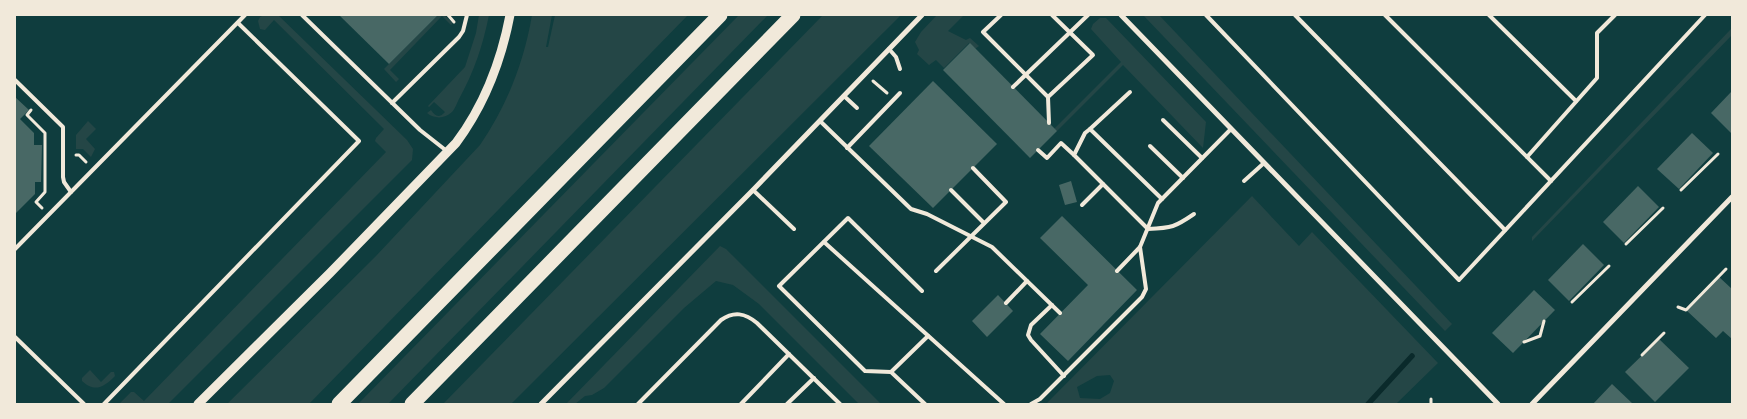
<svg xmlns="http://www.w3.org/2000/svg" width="1747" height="419" viewBox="0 0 1747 419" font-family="'Golos Text',sans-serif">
  <rect width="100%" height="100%" fill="#0f3d3e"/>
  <g fill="#244646" fill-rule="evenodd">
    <path d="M264,15h14l129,125 6,9 -1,11 -244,244h-49l12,-12h3l10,9 242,-249 -11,-11 1,-3 8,-9 -110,-109 -9,10 -5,-1 -2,-8 2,-4z"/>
    <path d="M438,15h6l9,8 -2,2 -9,-9 -52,54 9,9 -3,3 -12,-13z"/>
    <path d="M479,15h10c-6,30 -15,57 -30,84 -2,4 -4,10 -7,13 -7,7 -18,7 -25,1l4,-3c4,6 8,9 14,2l-11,-10 -5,5 -1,-1 37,-39 11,-34z"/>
    <path d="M532,15h20l-6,32h2l7,-32h133l-379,389h-82l149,-148 104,-111c27,-39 44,-83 52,-130z"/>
    <path d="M739,15h29l-380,389h-30z"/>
    <path d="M823,15h78l-390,389h-68z"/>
    <path d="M937,15h27l-16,16 18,9 4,-2 9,8 -4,3 -6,-6 -25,25 -8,-8 -7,5 -12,-11 2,-4 -4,-8 6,-10z"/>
    <path d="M1143,15h16l293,309 -7,7z"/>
    <path d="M1100,18h6l100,104 -3,26 -80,-83 -66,66 -3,-2 67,-67 -30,-33 2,-5z"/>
    <path d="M1732,28v7l-200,206v-4z"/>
    <path d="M88,121l8,8 -10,10 9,10 -4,8 -8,-8h-7v-14z"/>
    <path d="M1252,196l47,50 13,-14 126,131 -42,41h-350zM1110,375l4,6 -4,12 -10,6 -20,-1 -3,-11 20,-11z"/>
    <path d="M720,246l6,3 155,155h-22l-100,-100 -26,-19 -17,-4 -32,27 -80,80 -12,7 -7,1 -10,8h-9z"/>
    <path d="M90,370l11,12 10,-10h3l1,4c-11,11 -20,17 -33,5v-3z"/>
  </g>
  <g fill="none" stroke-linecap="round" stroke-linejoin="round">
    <path stroke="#0a2a2b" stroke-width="5.5" d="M1368,404l44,-48"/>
  </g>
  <g fill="#486865">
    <path d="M339,15h99l-49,49z"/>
    <path d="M970,43l87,88 -27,27 -87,-88z"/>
    <path d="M933,81l64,63 -64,64 -64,-62z"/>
    <path d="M1732,91v43l-21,-21z"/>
    <path d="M15,97l14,13 -9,9 14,14v12h8l-1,37h-6v12l-20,20z"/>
    <path d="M1692,133l21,20 -34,36 -22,-20z"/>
    <path d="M1071,181l6,21 -12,3 -6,-20z"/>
    <path d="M1638,186l21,21 -35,36 -21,-21z"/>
    <path d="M1062,216l75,74 -69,71 -28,-27 48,-49 -48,-47z"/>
    <path d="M1583,244l21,21 -35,36 -21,-21z"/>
    <path d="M1718,276l14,13v50l-9,-8 -7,7 -30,-28z"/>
    <path d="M1534,290l21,20 -42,43 -21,-20z"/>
    <path d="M998,295l15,16 -26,26 -15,-16z"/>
    <path d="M1659,339l30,29 -34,34 -30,-30z"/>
    <path d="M1612,384l21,20h-40z"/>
  </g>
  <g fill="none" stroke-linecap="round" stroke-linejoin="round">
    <g stroke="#f1e9da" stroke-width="3">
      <path d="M448,15l6,7"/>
      <path d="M873,81l14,12"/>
      <path d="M31,110l-4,5 18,18v59l-9,10 6,6"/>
      <path d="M76,155h3l7,7"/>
      <path d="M1681,190l37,-36"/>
      <path d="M1626,244l37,-36"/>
      <path d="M1572,302l37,-36"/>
      <path d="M1678,307l8,3 40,-41"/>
      <path d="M1524,342l16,-6 4,-15"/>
      <path d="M1642,355l22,-22"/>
      <path d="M1431,404v-5"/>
    </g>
    <g stroke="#f1e9da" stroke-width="4">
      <path d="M302,15l118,115 28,22"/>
      <path d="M1001,15l-18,17 65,65"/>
      <path d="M1206,15l253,265 246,-265"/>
      <path d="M1295,15l210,215"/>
      <path d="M1385,15l166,166"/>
      <path d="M1489,15l87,86"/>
      <path d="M889,49l7,8 4,12"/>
      <path d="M15,80l48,47v50l1,5 7,10"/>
      <path d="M1013,87l75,-72"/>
      <path d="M1130,92l-40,37 72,70"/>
      <path d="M844,96l13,12"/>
      <path d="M392,103l67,-66 4,-6 4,-16"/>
      <path d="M1163,120l39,38"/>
      <path d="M820,121l91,88 16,5 65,33 68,66"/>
      <path d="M1049,123l-1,-26 45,-42 -41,-40"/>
      <path d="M1090,129l-5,4 -11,22 74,74c24,-1 27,-2 46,-15"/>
      <path d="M1150,146l33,32"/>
      <path d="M847,148l53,-55"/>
      <path d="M1038,150l9,8 14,-15 13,12"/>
      <path d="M1527,157l70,-79v-45l18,-18"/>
      <path d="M1244,181l20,-18"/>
      <path d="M753,190l41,39"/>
      <path d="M951,190l33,33"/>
      <path d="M1082,205l21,-21"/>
      <path d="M824,242l180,162"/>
      <path d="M15,249l230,-234"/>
      <path d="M936,271l70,-69 -33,-34"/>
      <path d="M1117,271l23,-24 18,-44 73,-74"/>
      <path d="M922,291l-74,-73 -69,68 86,85 26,1 34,32"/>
      <path d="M1006,303l21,-22"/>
      <path d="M1052,305l-21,20 -3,10 3,5 33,36"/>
      <path d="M15,337l69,67"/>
      <path d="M891,372l37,-36"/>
      <path d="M104,404l255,-263 -121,-118"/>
      <path d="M638,404l83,-84c13,-9 24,-7 36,3l83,81"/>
      <path d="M741,404l48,-50"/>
      <path d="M787,404l27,-26"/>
      <path d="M1031,404l9,-5 102,-102 4,-8 -6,-42"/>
    </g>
    <g stroke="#f1e9da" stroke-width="5">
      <path d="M1121,15l377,389"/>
      <path d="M541,404l212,-214 169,-175"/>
      <path d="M1532,404l200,-207"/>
    </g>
    <path stroke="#f1e9da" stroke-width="9" d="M198,404l132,-131 126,-130c29,-39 45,-81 54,-128"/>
    <g stroke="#f1e9da" stroke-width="15">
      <path d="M339,404l381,-389"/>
      <path d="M412,404l381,-389"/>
    </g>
  </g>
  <rect width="1747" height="419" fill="none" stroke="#f1e9da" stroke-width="32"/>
</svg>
